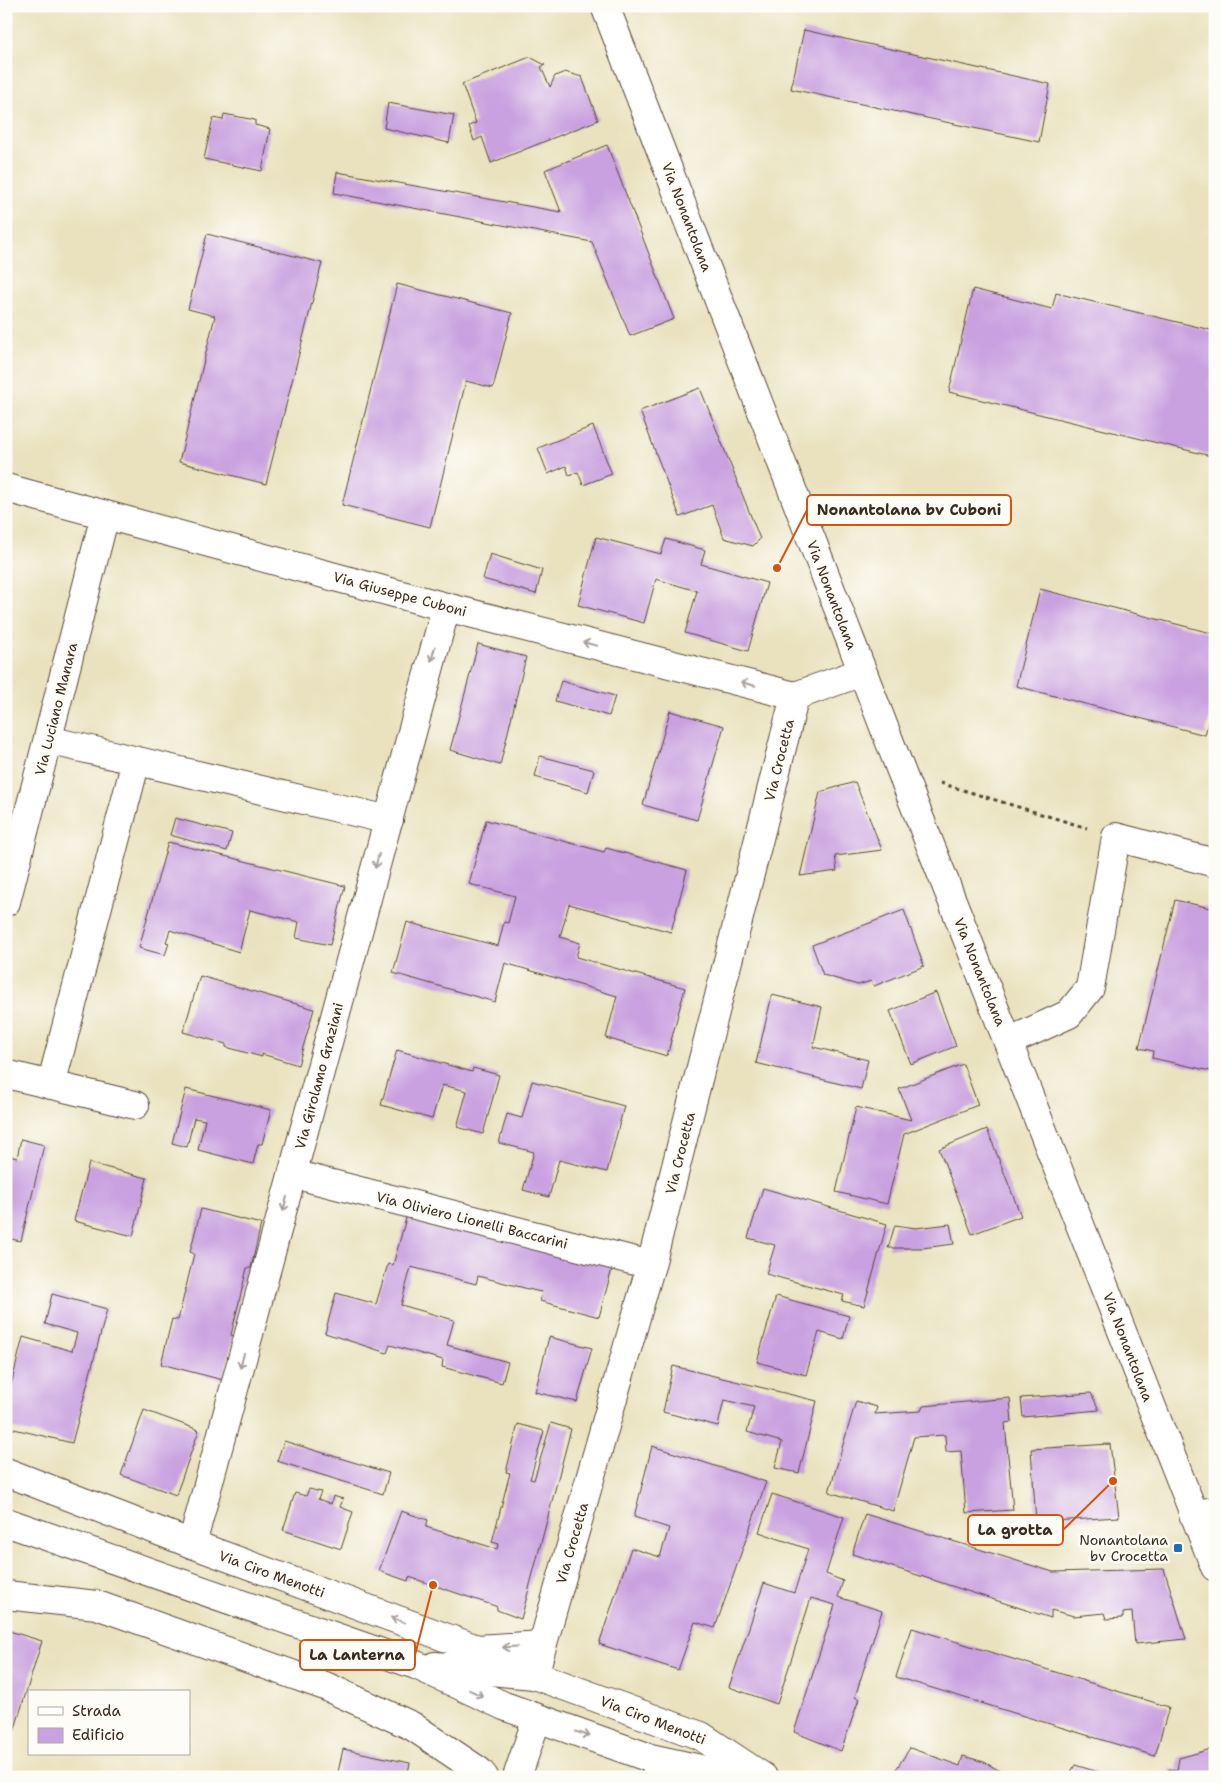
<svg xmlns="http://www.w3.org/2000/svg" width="1221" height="1783" viewBox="0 0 1221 1783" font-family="'Shantell Sans',sans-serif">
  <rect width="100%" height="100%" fill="#fdfcf7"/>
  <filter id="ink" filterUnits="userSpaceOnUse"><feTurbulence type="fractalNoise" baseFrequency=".02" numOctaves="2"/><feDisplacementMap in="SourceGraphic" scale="10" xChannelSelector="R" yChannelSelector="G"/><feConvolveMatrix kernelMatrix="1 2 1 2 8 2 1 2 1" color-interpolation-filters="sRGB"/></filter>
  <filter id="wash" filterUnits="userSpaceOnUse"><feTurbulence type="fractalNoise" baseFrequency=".0096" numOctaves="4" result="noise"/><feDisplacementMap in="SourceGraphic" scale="20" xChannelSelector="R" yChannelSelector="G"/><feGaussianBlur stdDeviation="1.12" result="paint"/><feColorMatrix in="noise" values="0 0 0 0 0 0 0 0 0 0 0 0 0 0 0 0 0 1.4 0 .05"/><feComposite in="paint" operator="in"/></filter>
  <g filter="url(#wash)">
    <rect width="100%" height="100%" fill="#eae2bf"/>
    <g id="blocks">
      <g fill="#c9a1e0">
        <path d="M804,30l246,54 -11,58 -248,-53z"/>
        <path d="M530,57l15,8 -4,2 9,20 5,-11 10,-4 17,5 16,43 -107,43 -9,-26 -8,4 -5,-15 7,-3 -14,-39z"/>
        <path d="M388,103l66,12 -5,28 -65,-15z"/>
        <path d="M224,114l31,6v5l15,4 -8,42 -58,-12 9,-41 10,2z"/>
        <path d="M607,145l67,174 -44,17 -38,-94 -258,-49 3,-21 224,40 -16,-42z"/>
        <path d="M207,234l115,29 -56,221 -87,-22 36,-146 -27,-7z"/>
        <path d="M397,284l115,29 -19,75 -27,-7 -36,146 -88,-22z"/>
        <path d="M973,289l79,20 4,-16 159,38v126l-266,-65z"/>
        <path d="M700,388l60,151 -7,7 -29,-8 -12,-33 -32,12 -40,-106z"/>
        <path d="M593,426l19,48 -29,11 -5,-13 -9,3 -3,-9 -18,8 -10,-26z"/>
        <path d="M596,537l65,17 5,-15 39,11 -4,14 66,19 -19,68 -63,-18 12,-42 -41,-12 -12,44 -66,-18z"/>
        <path d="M490,554l52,16 -6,24 -53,-15z"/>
        <path d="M1040,589l175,45v62l-10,39 -189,-49z"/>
        <path d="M478,644l48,13 -26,108 -50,-15z"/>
        <path d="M561,681l54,15 -6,20 -54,-15z"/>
        <path d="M670,711l54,15 -27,94 -54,-15z"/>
        <path d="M540,756l54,14 -6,22 -53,-15z"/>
        <path d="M855,782l27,68 -47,6 2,15 -37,5 20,-84z"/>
        <path d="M175,818l57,15 -5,18 -57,-16z"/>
        <path d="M486,820l118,32 2,-4 81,22 -16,62 -102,-28 -9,33 20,6 -4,14 109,31 -18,68 -61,-18 11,-42 -112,-33 -10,39 -102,-29 14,-51 91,24 6,-24 4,1 7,-27 -46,-12z"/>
        <path d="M168,842l177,44 -15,59 -34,-7 3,-16 -49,-12 -11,42 -69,-22 -4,12 3,1 -4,12 -26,-7z"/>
        <path d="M1175,900l40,9v163l-63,-14 1,-7 -14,-3z"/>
        <path d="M904,910l20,56 -50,20 -3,-5 -13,4 -35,-10 -11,-30z"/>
        <path d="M200,976l114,33 -16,56 -36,-11v3l-36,-10v-3l-43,-12z"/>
        <path d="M936,992l20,54 -45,18 -21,-53z"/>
        <path d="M772,995l50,12 -9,40 55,13 -7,29 -105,-26z"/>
        <path d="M397,1050l75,22 1,-4 26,7 -16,59 -26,-7 10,-36 -25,-6 -10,34 -51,-14z"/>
        <path d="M963,1064l15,41 -74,29 -17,70 -51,-12 20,-85 55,13 -12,-31z"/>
        <path d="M532,1081l92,25 -17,66 -48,-12 -10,37 -26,-7 11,-38 -35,-9 8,-29 15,4z"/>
        <path d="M186,1089l85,21 -9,34h-4l-5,20 -55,-14 7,-30 -11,-2 -7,29 -15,-4z"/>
        <path d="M987,1129l34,87 -49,18 -33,-85z"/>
        <path d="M21,1139l23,6 -23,96 -15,-3v-83l11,3z"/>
        <path d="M89,1163l58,15 -14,58 -59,-15z"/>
        <path d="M763,1188l124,36 -23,82 -22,-5 2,-6 -78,-21 9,-29 -27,-7z"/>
        <path d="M201,1209l60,15 -10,44h-4l-16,67 3,1 -11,44 -62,-16 11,-45 6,1 16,-66 -4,-2z"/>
        <path d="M408,1211l205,54 -14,52 -59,-16 2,-9 -6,-1 -58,-15 -2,8 -65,-17 -10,38 53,15 -7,25 61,17 -6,21 -60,-16 1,-7 -53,-15 -3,8 -62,-20 11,-40 40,11 12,-40 5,1z"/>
        <path d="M950,1224l4,20 -32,4h-34l7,-23 21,3z"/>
        <path d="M52,1294l55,15 -35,134 -66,-16v-22l17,-68 49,14 5,-18 -32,-9z"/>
        <path d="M776,1296l73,20 -6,23 -24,-7 -13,43 -49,-13z"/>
        <path d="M549,1337l43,11 -15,54 -42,-10z"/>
        <path d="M673,1366l144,35 -18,72 -24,-5 7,-26 -35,-10 7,-25 -30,-7 -6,26 -55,-14z"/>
        <path d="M1091,1393l8,17 -76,7 -2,-19z"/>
        <path d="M1010,1398l2,24 -7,1 8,87 -47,3 -5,-62 -15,1 -1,-17 -31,2 -21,74 -64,-19 27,-91 21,6 -2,7 46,-3 2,-5z"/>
        <path d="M144,1410l55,20 -23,65 -55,-20z"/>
        <path d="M551,1423l20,6 -50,190 -24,-9v-3l-2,-1 -86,-29 -1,4 -29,-10 22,-60 27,9 -2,7 71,22 2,-5 -7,-2 18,-69 -4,-1 12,-48 26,7 -14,48 4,1z"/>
        <path d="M284,1441l105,32 -6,21 -106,-33z"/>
        <path d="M1110,1444l9,73 -83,5 -5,-73z"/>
        <path d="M652,1446l114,36 -51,146 -20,-6 -17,48 -79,-26 32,-96 29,9 9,-29 -35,-11z"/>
        <path d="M309,1489l12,3 -3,7 13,5 2,-8 10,3 -3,8 13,5 -12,37 -58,-19 12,-37 11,3z"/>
        <path d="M772,1494l72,23 -18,57 17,7 -5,16 44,14 -27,86 4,2 -18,52 -47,-19 41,-127 -24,-7 -34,106 -48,-17 35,-104 30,10 14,-44 -49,-17z"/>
        <path d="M865,1514l188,58 111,-3 22,70 -51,5 -3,-32 -9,1v5l-17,1 -2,-6 -30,3 -23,-6v8l-199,-64z"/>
        <path d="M912,1628l257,79 -14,49 -259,-79z"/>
        <path d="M6,1630l36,11 -35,113h-1z"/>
        <path d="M910,1748l50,18 3,-10 21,6 27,15h-120z"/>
        <path d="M1215,1748v29h-46v-8l8,1 2,-12z"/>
        <path d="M343,1749l67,14 -3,14h-70z"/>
        <path d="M1075,1765l36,11v1h-43z"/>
      </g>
    </g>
  </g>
  <g filter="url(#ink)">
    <use href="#blocks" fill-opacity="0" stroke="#554636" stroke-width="1"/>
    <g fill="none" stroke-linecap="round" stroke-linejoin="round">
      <g stroke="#554636" stroke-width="19">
        <path id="lane" d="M650,1758l1,19"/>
      </g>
      <g stroke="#554636" stroke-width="30">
        <g id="street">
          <path d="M6,488l440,119 349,89"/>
          <path d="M48,740l341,80"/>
          <path d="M6,902l99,-387"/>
          <path d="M1008,1042l61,-28 21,-26 26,-151 99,26"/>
          <path d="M6,1074l129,31"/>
          <path d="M51,1085l85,-324"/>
          <path d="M293,1174l358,91"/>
          <path d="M6,1472l186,72 285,105 65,-4"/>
          <path d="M1193,1514l22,-3"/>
          <path d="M192,1544l254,-937"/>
          <path d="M6,1595l91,10 228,81 87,40 67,45 5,6"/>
          <path d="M534,1675l117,-410 144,-569 67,-24"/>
          <path d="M517,1777l20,-59"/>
        </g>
      </g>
      <g stroke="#554636" stroke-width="30">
        <g id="secondary">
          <path d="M605,6l296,765 314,796"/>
          <path d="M6,1522l410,143 88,41 146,52 87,19"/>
          <path d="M435,1666l99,9 167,61 62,41"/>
        </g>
      </g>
      <path stroke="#554636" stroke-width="3" stroke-dasharray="4 4" stroke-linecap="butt" d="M940,783l147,45"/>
      <use href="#lane" stroke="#fff" stroke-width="16"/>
      <use href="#street" stroke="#fff" stroke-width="28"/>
      <use href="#secondary" stroke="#fff" stroke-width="28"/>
    </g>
    <defs><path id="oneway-shaft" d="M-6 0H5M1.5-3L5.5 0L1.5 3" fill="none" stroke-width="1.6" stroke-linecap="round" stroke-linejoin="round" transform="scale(1.25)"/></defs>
    <g stroke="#a79f9a">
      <use href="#oneway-shaft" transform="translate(590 644) rotate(-166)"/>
      <use href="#oneway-shaft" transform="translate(433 654) rotate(105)"/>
      <use href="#oneway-shaft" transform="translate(748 684) rotate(-166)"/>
      <use href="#oneway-shaft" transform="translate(377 861) rotate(105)"/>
      <use href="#oneway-shaft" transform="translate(285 1204) rotate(105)"/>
      <use href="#oneway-shaft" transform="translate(242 1361) rotate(105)"/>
      <use href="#oneway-shaft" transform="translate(398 1620) rotate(-160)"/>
      <use href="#oneway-shaft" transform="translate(510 1647) rotate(177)"/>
      <use href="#oneway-shaft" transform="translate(476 1693) rotate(25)"/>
      <use href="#oneway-shaft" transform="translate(583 1734) rotate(19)"/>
    </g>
  </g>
  <rect fill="#1f6fb2" stroke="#fdfcf7" stroke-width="2" x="1173" y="1543" width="10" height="10" rx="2.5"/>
  <g text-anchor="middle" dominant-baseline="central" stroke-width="5" stroke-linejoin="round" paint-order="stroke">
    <g font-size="14" fill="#3b2a1e" stroke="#fdfcf7">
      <text transform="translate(687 217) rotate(69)">Via Nonantolana</text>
      <text transform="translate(400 594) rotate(15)">Via Giuseppe Cuboni</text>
      <text transform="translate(832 595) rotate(69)">Via Nonantolana</text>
      <text transform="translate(56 709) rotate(-76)">Via Luciano Manara</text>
      <text transform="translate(779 760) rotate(-76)">Via Crocetta</text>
      <text transform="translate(980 972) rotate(68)">Via Nonantolana</text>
      <text transform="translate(319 1076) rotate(-75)">Via Girolamo Graziani</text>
      <text transform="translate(680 1153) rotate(-76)">Via Crocetta</text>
      <text transform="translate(472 1220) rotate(14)">Via Oliviero Lionelli Baccarini</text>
      <text transform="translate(1128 1347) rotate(69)">Via Nonantolana</text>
      <text transform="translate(572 1543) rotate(-74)">Via Crocetta</text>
      <text transform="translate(272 1574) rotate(20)">Via Ciro Menotti</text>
      <text transform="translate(653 1720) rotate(21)">Via Ciro Menotti</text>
    </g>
    <g font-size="14" fill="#3b2a1e" stroke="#fdfcf7" text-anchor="end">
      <text x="1168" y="1540">Nonantolana<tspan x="1168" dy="16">bv Crocetta</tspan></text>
    </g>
  </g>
  <path fill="none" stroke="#d7540e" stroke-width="2" d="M777 568L807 510M1113 1481L1063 1530M433 1585L415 1655"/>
  <g fill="#d7540e" stroke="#fdfcf7" stroke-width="2">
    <circle cx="777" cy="568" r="5"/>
    <circle cx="1113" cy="1481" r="5"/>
    <circle cx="433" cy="1585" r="5"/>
  </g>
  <g fill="#fdfcf7" stroke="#d7540e" stroke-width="2">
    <rect x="807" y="495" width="204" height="30" rx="5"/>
    <rect x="968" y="1515" width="95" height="30" rx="5"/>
    <rect x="300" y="1640" width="115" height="30" rx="5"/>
  </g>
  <g font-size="15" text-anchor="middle" font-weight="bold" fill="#3b2a1e">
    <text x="909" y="515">Nonantolana bv Cuboni</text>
    <text x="1015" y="1535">La grotta</text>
    <text x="357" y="1660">La Lanterna</text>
  </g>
  <rect width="1221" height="1783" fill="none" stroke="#fdfcf7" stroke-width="25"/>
  <rect x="28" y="1690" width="162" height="65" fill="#fdfcf7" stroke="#afa8a0"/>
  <rect x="38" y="1707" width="25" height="8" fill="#ffffff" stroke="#afa8a0"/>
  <text x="72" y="1716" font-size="15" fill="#3b2a1e">Strada</text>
  <rect x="38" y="1728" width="25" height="15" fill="#c9a1e0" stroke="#afa8a0"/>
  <text x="72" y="1740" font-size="15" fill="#3b2a1e">Edificio</text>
</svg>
